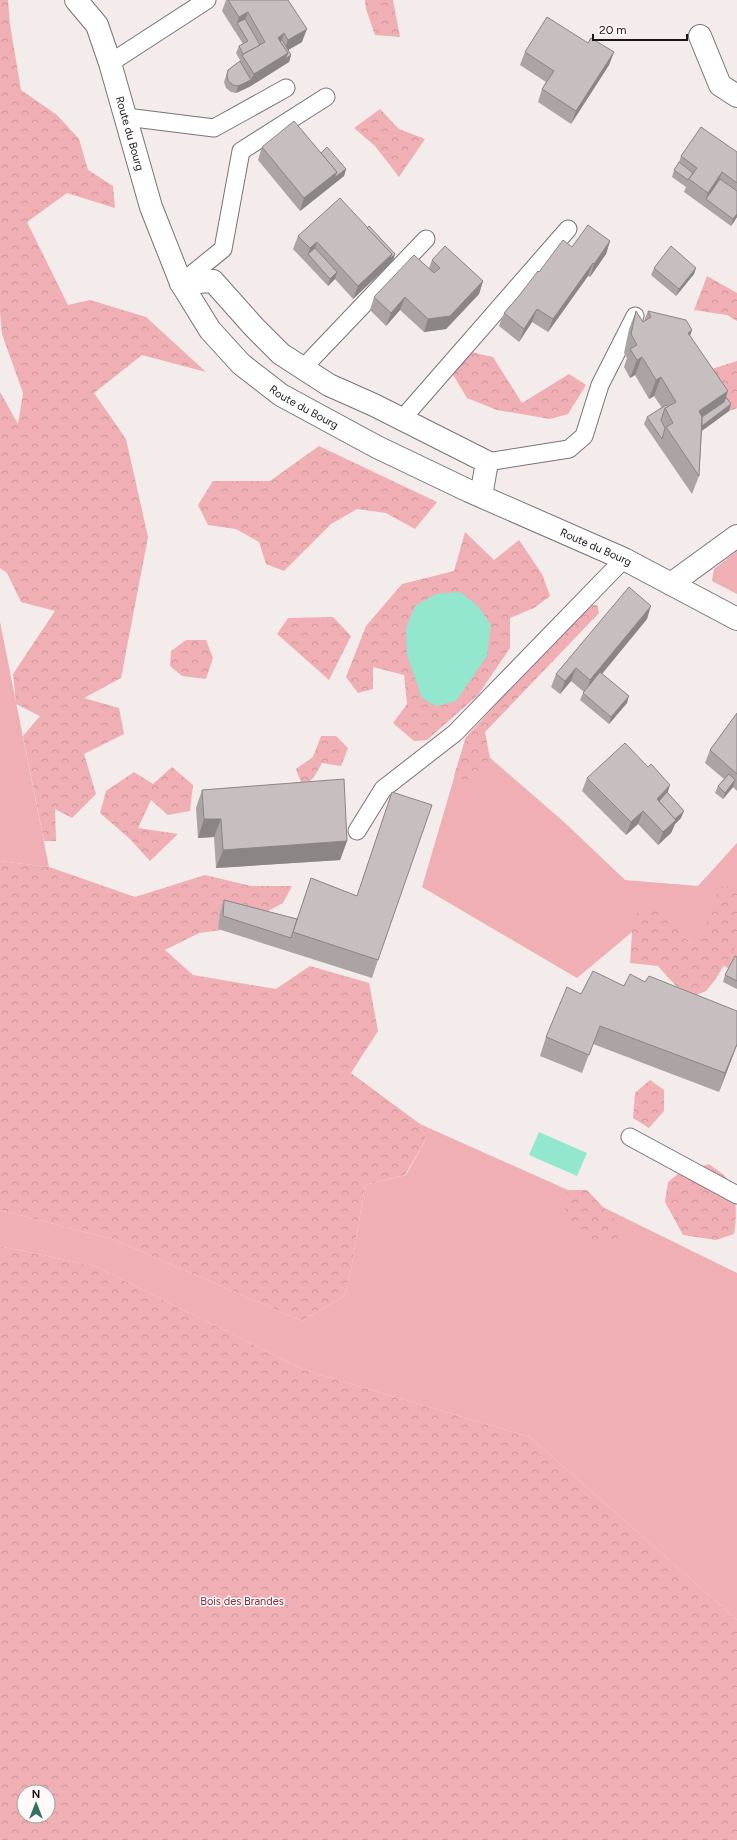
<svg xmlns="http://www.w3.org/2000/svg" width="737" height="1840" viewBox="0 0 737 1840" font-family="Figtree,sans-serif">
  <defs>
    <pattern id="forest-crowns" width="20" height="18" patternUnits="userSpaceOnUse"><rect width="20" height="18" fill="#efafb4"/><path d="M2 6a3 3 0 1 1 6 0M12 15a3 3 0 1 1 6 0" fill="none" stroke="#cc969a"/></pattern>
  </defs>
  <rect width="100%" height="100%" fill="#f4ebeb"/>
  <g fill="#efafb4">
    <path d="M737,551v43l-25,-13 2,-12z"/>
    <path d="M0,622l49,245 -49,-6z"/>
    <path d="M466,737l98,85 61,58 73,6 39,-43v132l-56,-40 -31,-18 -73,61 -155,-91z"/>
    <path d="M420,1124l148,66 169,83v347l-207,-183 -226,-67 -209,-104 -95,-20v-36l112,29 190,82 42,-25 7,-26 14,-85 41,-10 20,-36z"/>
  </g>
  <g fill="url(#forest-crowns)" fill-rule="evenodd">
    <path d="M0,0h8l2,25 11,65 36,25 22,24 9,31 25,16 2,22 -48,-15 -40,29 41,83 22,-5 56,17 60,55 -64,-17 -48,38 32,46 22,98 -27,141 -37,20 35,10 5,26 -40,20 12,40 -24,24 -17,-9 1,32h-12l-21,-105 17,-20 -24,-12 -3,-30 42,-63 -34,-9 -14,-29 -7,-5v-176l18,32 5,-31 -21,-59 -2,-22z"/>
    <path d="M365,0h28l7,37 -25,-2 -9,-26z"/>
    <path d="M380,109l19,20 26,10 -26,38 -24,-31 -21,-18z"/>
    <path d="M707,276l30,17v28l-10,-6 -33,-5z"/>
    <path d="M471,352l22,5 29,46 47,-29 17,11 -18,29 -18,5 -53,-9 -30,-12 -15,-25z"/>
    <path d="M737,361v47l-8,3 -27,-39z"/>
    <path d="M319,446l118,56 -22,27 -29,-16 -29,-4 -26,15 -47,47 -18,-7 -7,-22 -23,-13 -28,-4 -10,-20 15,-24h57z"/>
    <path d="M465,532l29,28 25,-20 23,34 8,22 -16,12 -24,10v30l-32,47 -51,45 -13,1 -21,-18 14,-19 -3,-29 -31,-8v22l-15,4 -12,-16 20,-51 36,-42 52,-13z"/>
    <path d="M588,605h9l2,8 -114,119 5,26 -19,25 -17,-7 12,-39z"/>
    <path d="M333,617l18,19 -22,44 -52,-46 11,-16z"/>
    <path d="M186,640h20l7,18 -7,21 -24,-3 -12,-10 1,-15z"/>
    <path d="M321,736h15l12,12 -7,18 -19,-3 -8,14 -11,11 -7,-19 17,-12z"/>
    <path d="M172,767l21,18 -3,26 -22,4 -17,-15 -13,28 40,6 -28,27 -20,-22 -30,-26 6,-22 28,-19 19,12z"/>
    <path d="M0,861l49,6 86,30 70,-22 46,11h41l-9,17 -47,25 -37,5 -34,17 28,25 83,14 34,-23 59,17 9,48 -27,42 69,51 6,15 -21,36 -40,10 -14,85 -7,26 -42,25 -190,-82 -112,-29z"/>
    <path d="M719,886l18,1v57l-22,36 -9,11 -10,4 -20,-9 -18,-20 -28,-3 2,-31 7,-25 26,3 16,25 11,8 17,-24z"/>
    <path d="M650,1080l14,10v21l-15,17 -16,-10 2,-25z"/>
    <path d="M709,1164c6,5 17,11 21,18 7,13 7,39 4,52l-18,6 -33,-5 -18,-33 3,-20 10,-8z"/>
    <path d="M568,1190h19l30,32 1,20 -19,3 -27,-15 -7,-21z"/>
    <path d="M0,1246l95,20 209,104 226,67 207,183v220h-737zM24,1792h24v24h-24z"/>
  </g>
  <g fill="#94e7cf">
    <path d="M460,592l18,14 13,19 -4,31 -31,45 -20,5 -14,-8 -15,-43 -1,-27 9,-22 21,-12z"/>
    <path d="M539,1132l48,21 -10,23 -48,-21z"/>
  </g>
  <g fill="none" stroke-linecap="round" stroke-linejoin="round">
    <g stroke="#7b7373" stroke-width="19">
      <g id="service">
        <path d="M110,63l97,-63"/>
        <path d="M126,117l88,11 72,-40"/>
        <path d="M181,283l42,-34 18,-98 85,-54"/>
        <path d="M303,368l123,-129"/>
        <path d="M402,419l166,-190"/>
        <path d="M487,462l82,-13 15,-13 16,-51 35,-69"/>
        <path d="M357,831l26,-42 72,-56 169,-174"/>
        <path d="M630,1137l107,58"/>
      </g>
    </g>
    <g stroke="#7b7373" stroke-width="24">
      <g id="minor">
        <path d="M700,36l20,49 17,11"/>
        <path d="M181,283l32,-2 41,46 27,27 48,31 45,20 113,57 -6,34"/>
        <path d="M671,584l66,-48"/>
      </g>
    </g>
    <g stroke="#7b7373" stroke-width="24">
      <g id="tertiary">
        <path id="s1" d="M76,0l21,25 13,38 41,144 30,76 29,47 31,34 40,31 96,52 92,44 155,68 113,60"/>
      </g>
    </g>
    <use href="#service" stroke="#fff" stroke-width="17"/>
    <use href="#minor" stroke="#fff" stroke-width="22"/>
    <use href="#tertiary" stroke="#fff" stroke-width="22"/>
  </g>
  <g fill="#aba3a4">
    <path d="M226,0h62l14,42 -14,8 3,5 -2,7 -40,25 -13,6 -5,-1 -5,-4 -2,-6 4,-12 12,-9v-1l-4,-7 3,-7 4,-2 -21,-33z"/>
    <path d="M588,43l26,9 -5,13 -38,59 -33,-22 4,-13 4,-7 -26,-17 5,-13z"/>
    <path d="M262,147l59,6 25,16 -2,7 -44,35 -42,-51z"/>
    <path d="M737,152v65l-6,9 -47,-34 2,-5 -14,-10 2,-7 5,-8 2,-6z"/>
    <path d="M298,236l97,18 -2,7 -40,38 -18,-20 -7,7 -35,-37z"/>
    <path d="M610,241l-4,13 -16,23 -2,-1 -40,56 -16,-10 -13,20 -20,-16 5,-13 35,-41 33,-25z"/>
    <path d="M432,260l51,21 -4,13 -33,35 -22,3 -24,-22 -14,16 -16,-16 4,-13 55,-29z"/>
    <path d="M654,268h42l-2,6 -18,22 -25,-21z"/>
    <path d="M636,311l7,11 1,-1 4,-10 44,19 -2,6 36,61 5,7 -2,7 -27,20 -3,45 -7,18 -48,-70 3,-7 15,-9 -8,-12 -5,3 -14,-24 -5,3 -6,-11 3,-9 -3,-5 5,-24z"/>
    <path d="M647,619l-45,55 25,29 -18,21 -29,-24 3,-7 1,-1 -13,-11 -11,13 -9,-7 5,-13z"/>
    <path d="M737,713v78l-4,-4 -10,12 -8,-6 3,-7 6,-7 -19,-16 5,-13z"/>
    <path d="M587,778l80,15 14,25 -6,6 -4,9 -13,12 -20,-21 -12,11 -44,-44z"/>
    <path d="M202,790l145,51 -7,19 -124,8 -2,-31 -16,1 -2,-30z"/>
    <path d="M392,792l-14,168 -6,18 -154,-49 2,-16 4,-13 73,19 14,-41 46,18z"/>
    <path d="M737,957v32l-14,-7 2,-7z"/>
    <path d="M645,982l92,29v34l-18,47 -126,-48 -11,29 -42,-17 6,-19 35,-43 41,-9z"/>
  </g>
  <g fill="#8b8586">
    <path d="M248,12l-5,13 -6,-2 2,-6z"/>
    <path d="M307,29l-5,13 -19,11 5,-13z"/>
    <path d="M284,33l-4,13 -2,-8z"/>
    <path d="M614,52l-5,13 -38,59 5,-13z"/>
    <path d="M288,53l3,2 -2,7 -40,25 -13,6 2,-7 13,-6 3,-6z"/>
    <path d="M346,169l-2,7 -44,35 4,-13 33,-26z"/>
    <path d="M722,172l-5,13 -11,14 2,-6z"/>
    <path d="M737,214v3l-6,9 2,-7z"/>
    <path d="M610,241l-4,13 -16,23 4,-13z"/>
    <path d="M317,242l-4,13 -5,-1 2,-6z"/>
    <path d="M392,254h3l-2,7 -40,38 5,-13z"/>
    <path d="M593,263l-5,13 -40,56 5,-13z"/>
    <path d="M696,268l-2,6 -18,22 3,-7z"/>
    <path d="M337,272l-2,7 -7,7 2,-7z"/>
    <path d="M483,281l-4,13 -33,35 -22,3 4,-13z"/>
    <path d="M405,297l-5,13 -14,16 5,-13z"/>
    <path d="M537,309l-5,13 -13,20 5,-13z"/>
    <path d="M692,330l-6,18 2,-15z"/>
    <path d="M642,357l-7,18 -5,3 7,-18z"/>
    <path d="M661,377l-7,19 -5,3 7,-19z"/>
    <path d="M728,391l-6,18 -25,17 2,-15z"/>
    <path d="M731,404l-2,7 -33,24 2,-6z"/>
    <path d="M651,606l-4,13 -61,74 4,-13z"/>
    <path d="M576,668l-5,13 -11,13 5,-13z"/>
    <path d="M629,696l-2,7 -18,21 2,-7z"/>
    <path d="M735,780l-2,7 -10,12 2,-6z"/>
    <path d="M670,785l-4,13 -9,9v-8z"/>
    <path d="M643,811l-5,13 -12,11 5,-13z"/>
    <path d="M684,811l-3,7 -6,6 -4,9 -13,12 5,-13 7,-9z"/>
    <path d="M204,819h17l-7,18 -16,1z"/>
    <path d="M347,841l-7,19 -124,8 7,-18z"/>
    <path d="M737,1044v1l-18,47 6,-19z"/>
  </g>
  <g fill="#c7bebf" stroke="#8b8586">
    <path d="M228,0h60l19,29 -19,11 -4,-7 -6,5 10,15 -34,21 -12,-19 23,-13 -17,-30 -9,5z"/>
    <path d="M547,17l41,26 3,-5 23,14 -38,59 -34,-22 12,-18 -29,-19z"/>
    <path d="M245,19l15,26 -17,9 -4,-8 9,-5 -11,-18z"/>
    <path d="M282,40l9,15 -6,4 3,-6 -8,-12z"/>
    <path d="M240,61l11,19 -13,6 -5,-1 -5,-4 -1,-6 1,-5z"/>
    <path d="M294,121l43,51 -33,26 -42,-51z"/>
    <path d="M701,127l36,25v31l-15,-11 -14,21 -19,-14 8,-11 -16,-12z"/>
    <path d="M327,147l19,22 -12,9 3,-6 -16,-19z"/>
    <path d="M679,162l14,11 -5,7 -14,-10z"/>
    <path d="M720,179l17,12v23l-4,5 -27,-20z"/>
    <path d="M340,198l52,56 -34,32 -41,-44 -7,6 -12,-12z"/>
    <path d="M588,225l22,16 -16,23 -1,-1 -40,56 -16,-10 -13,20 -20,-16 14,-16 20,-26 1,1 24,-32 9,7z"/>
    <path d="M369,226l26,28 -6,6 3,-6 -25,-26z"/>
    <path d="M445,246l38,35 -33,35 -22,3 -23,-22 -14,16 -17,-16 40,-42 20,18 6,-5 -8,-8z"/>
    <path d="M671,246l25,22 -17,21 -25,-21z"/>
    <path d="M315,248l22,24 -7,7 -22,-25z"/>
    <path d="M636,311l7,11 8,-5 -3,-6 38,9 6,10 -4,3 40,58 -29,20 3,6 -3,59 -33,-49 7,-4 -8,-15 11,-6 -15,-25 -5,3 -14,-23 -5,3 -7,-11 7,-4 -6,-11z"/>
    <path d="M726,397l5,7 -29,22v-9l22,-15z"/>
    <path d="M666,405l2,2 -3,1 -4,12 4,8 -3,11 -15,-22z"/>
    <path d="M629,587l22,19 -61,74 -14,-12 -11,13 -9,-7z"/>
    <path d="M600,672l29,24 -18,21 -28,-24z"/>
    <path d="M737,713v61l-27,-24z"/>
    <path d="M625,743l23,24 3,-3 19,21 -13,14 19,21 -13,12 -20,-21 -12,11 -44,-44z"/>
    <path d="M729,774l6,6 -10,13 -7,-7z"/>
    <path d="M344,779l3,62 -124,9 -2,-31h-17l-2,-29z"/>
    <path d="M392,792l40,13 -54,155 -85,-28 18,-54 46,18z"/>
    <path d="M667,792l17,19 -9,8 -16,-18z"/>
    <path d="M224,900l73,19 -6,19 -68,-22z"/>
    <path d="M735,956l2,1v24l-12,-6z"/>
    <path d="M593,971l31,15 6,-12 15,8 4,-6 88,35v33l-12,29 -125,-47 -11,29 -43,-18 21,-50 14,7z"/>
  </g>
  <g text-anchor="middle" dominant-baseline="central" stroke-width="3" stroke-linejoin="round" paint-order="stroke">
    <g font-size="11" fill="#1a1717" stroke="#fff9fa">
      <text stroke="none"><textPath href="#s1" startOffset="146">Route du Bourg</textPath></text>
      <text stroke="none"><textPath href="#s1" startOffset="482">Route du Bourg</textPath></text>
      <text stroke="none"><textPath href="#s1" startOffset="806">Route du Bourg</textPath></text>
    </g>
    <g font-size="11" fill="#822c3a" stroke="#fff9fa">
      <text x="242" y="1601">Bois des Brandes</text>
    </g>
  </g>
  <g transform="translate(36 1804)"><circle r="19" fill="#fff9fa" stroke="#a39f9f"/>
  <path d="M0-3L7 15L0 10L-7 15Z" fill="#317261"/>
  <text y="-6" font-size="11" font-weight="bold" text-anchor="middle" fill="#1a1717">N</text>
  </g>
  <path d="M593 34v6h94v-6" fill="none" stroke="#1a1717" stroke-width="2"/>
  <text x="599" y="34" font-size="12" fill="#1a1717" stroke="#fff9fa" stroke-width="3" paint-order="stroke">20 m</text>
</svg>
